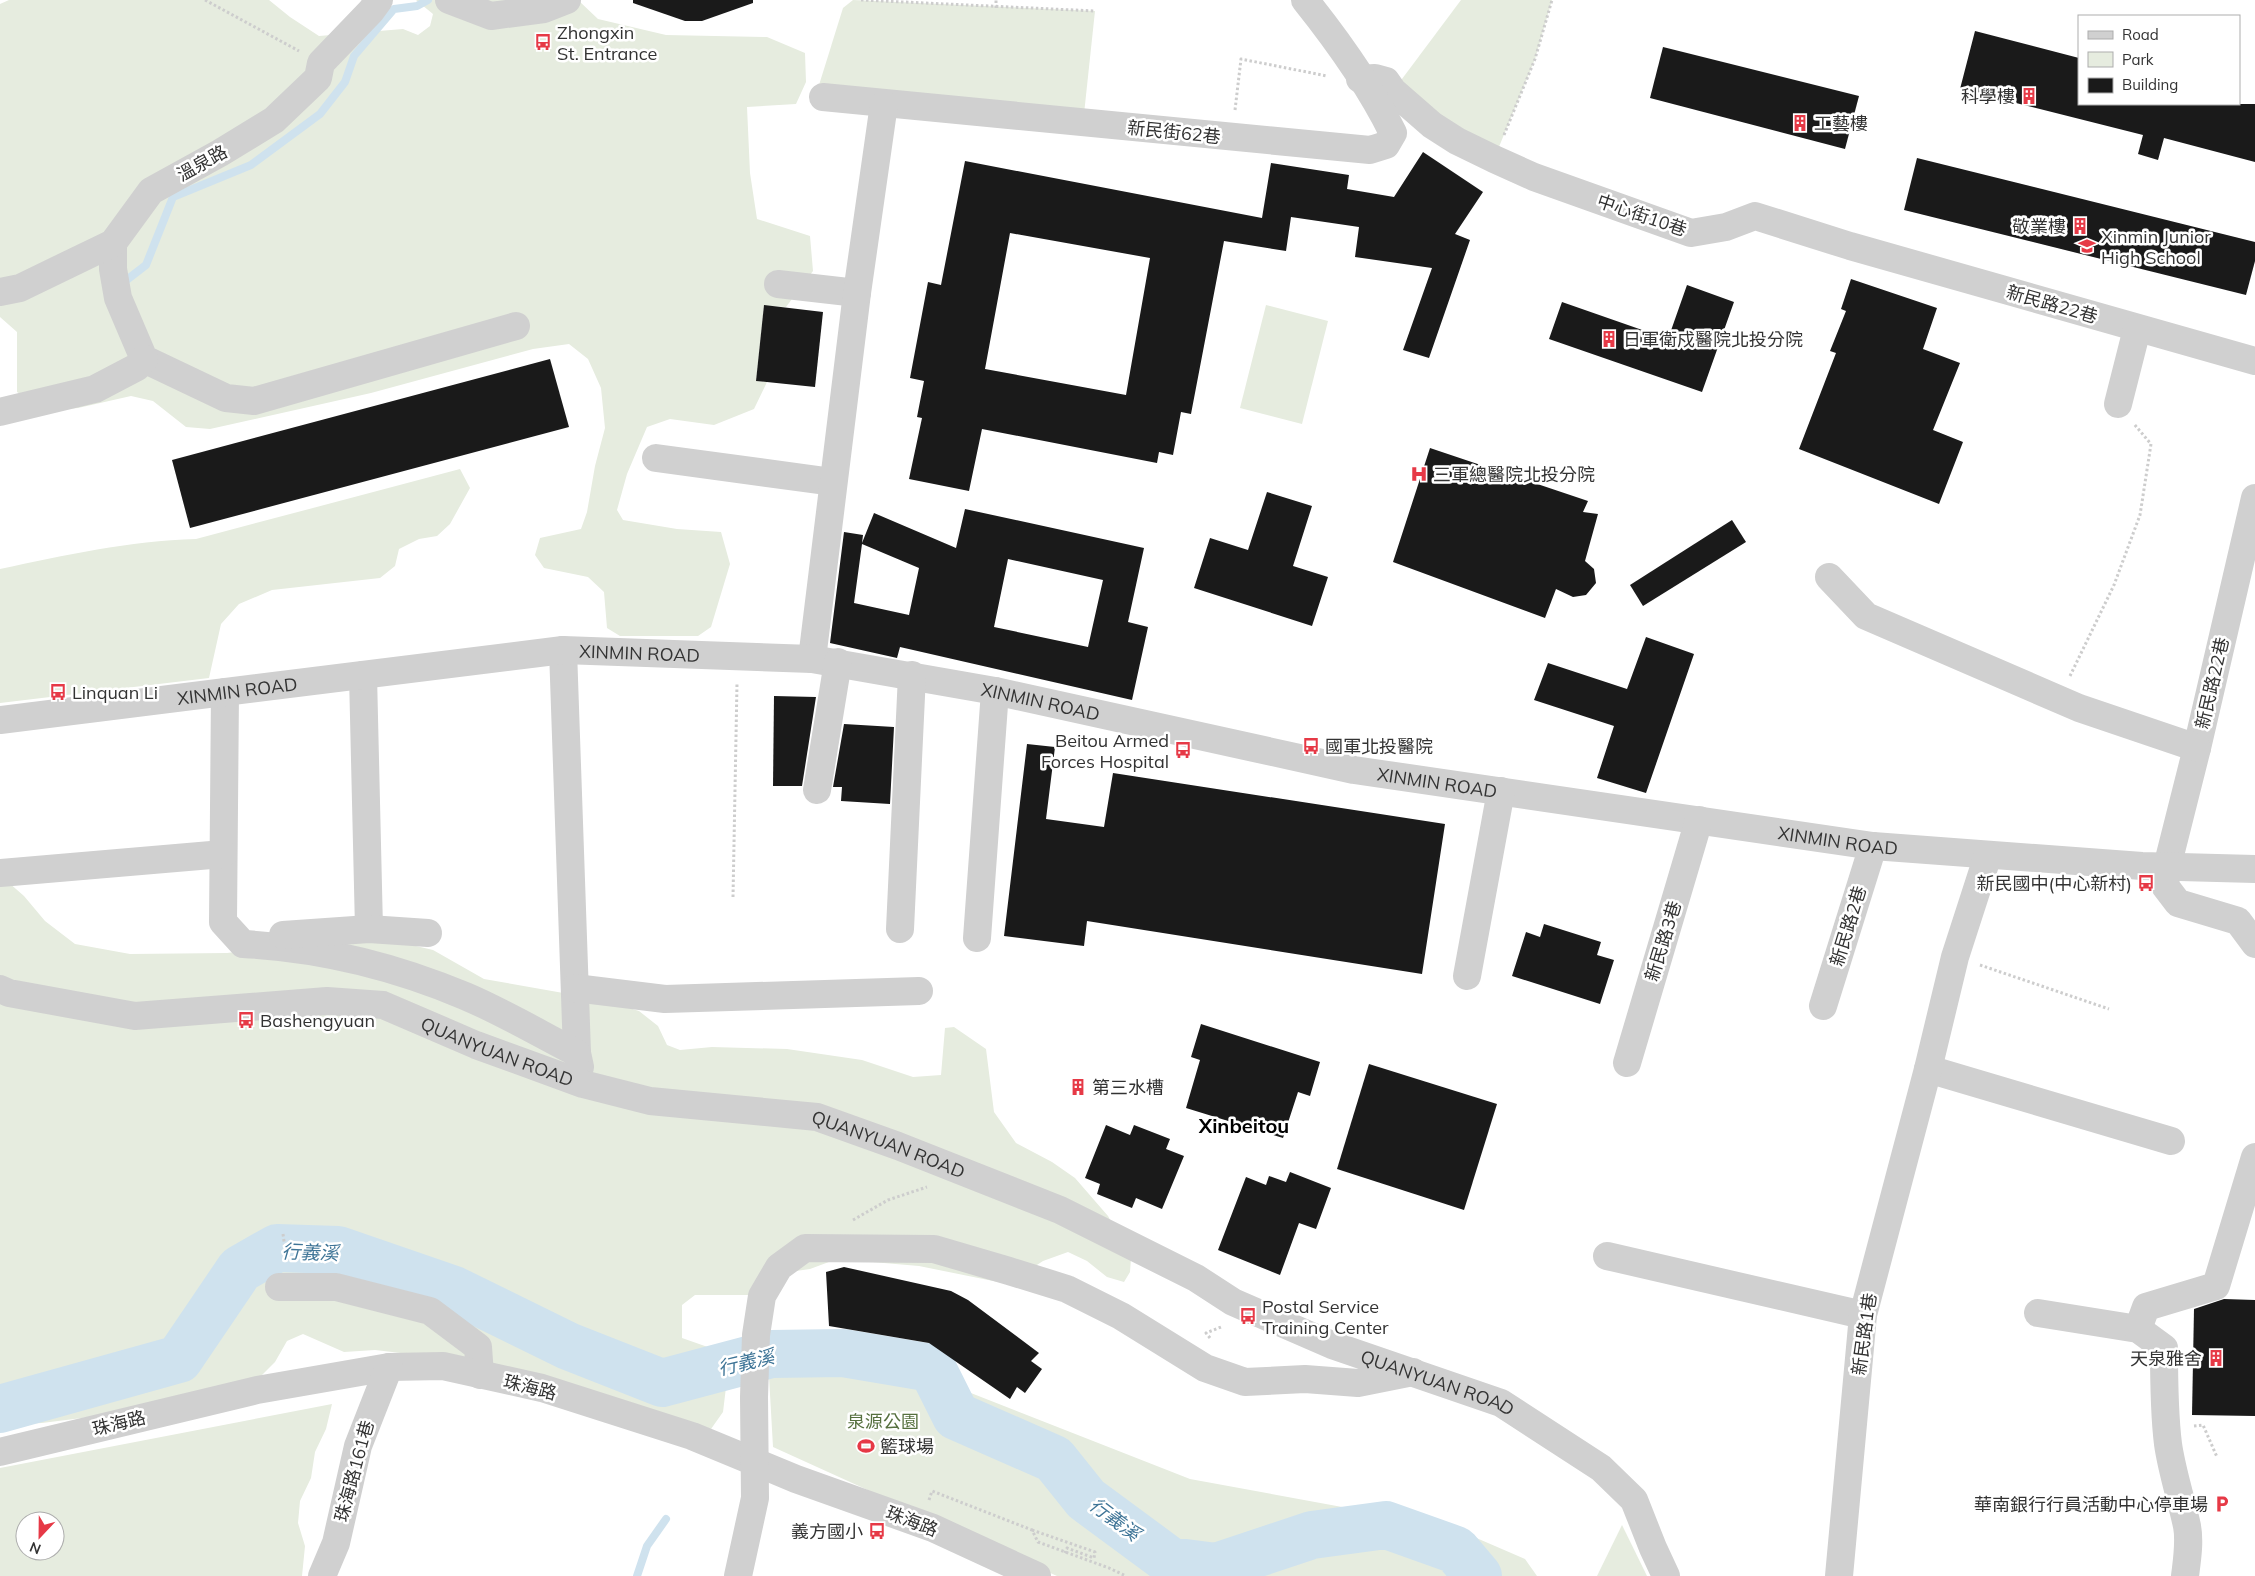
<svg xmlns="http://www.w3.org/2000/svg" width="2255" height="1576" viewBox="0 0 2255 1576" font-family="Mulish,'Noto Sans TC',sans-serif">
  <rect width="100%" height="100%" fill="#fff"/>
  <g fill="#e6ecdf" fill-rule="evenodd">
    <path d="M9,0h260l21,17 29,19 84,-7 15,6 12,-9 3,-12 -17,-14h162l20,19 68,16 101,2 38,16 1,29 -10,22 -49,3 3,66 7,46 53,17 3,35 -27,36 -22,-1 -8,75 11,1 -13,27 -40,16 -44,-6 -23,8 -20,47 -10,36 6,10 54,9 44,3 9,32 -19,63 -13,9h-78l-13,-8 -3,-36 -16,-15 -44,-9 -9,-13 5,-17 41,-9 6,-17 8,-46 10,-38 -4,-40 -13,-29 -19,-15 -36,5 -162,44 -161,36 -24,-2 -33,-26 -22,-5 -53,12 -32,3 -29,-19v-60l-17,-15v-313z"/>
    <path d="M853,0l242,11 -11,103 -265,-29 24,-77z"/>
    <path d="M1461,0h91l-17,59 -41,100 -101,-68z"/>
    <path d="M1266,305l62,16 -26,103 -62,-16z"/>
    <path d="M460,469l10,19 -20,36 -13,12 -18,3 -20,10 -4,17 -15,12 -108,12 -33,14 -18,20 -12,54 -209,25v-134c65,-14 129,-28 196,-30z"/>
    <path d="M0,875l24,21 21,25 30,23 55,10 97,-1 98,-12 57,-3 51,12 51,29 119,21 36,11 19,15 9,19 13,5 32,-3 75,2 75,11 51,17 28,-2 4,-47 9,-1 32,22 8,63 22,31 36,19 23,16 33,38 23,42 -1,14 -6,10 -17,-5 -20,-16 -19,-9 -25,9 -35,23 -89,-18 -82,-7 -27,10 -42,6 -17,20h-56l-13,10v33l40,14 5,27 -4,33 -12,17 -293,-74 -43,-5 -31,2 -41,-18 -16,7 -12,21 -18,18 -119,31 -96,12 -35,2 -7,-1z"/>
    <path d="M767,1341l140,11 41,32 242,95 261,48 74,32 12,17h-480l-284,-129z"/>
    <path d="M332,1404l-6,25 -11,23 -4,26 -11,23 -2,22 7,23 -3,30h-302v-108zM25,1521h30v30h-30z"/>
    <path d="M1622,1525l25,51h-50z"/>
  </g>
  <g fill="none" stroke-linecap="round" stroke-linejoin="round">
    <g stroke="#cfe2ee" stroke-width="8">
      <path d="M124,282l22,-17 27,-68 78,-32 69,-51 25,-32 9,-26 40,-47 23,-3 11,-6"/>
      <path d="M767,1371l4,-17"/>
      <path d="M637,1576l10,-30 19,-27"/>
    </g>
    <path stroke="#cfe2ee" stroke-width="48" d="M0,1409l179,-50 61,-90 37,-21 61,2 116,40 114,56 94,37 109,-29 72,-1 89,15 24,48 98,43 32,40 84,62 46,6 96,-32 74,-10 70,25 22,26"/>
  </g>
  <g fill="#1a1a1a" fill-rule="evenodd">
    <path d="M633,0h120v3l-51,18h-17l-52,-18z"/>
    <path d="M1975,31l104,27v46h176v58l-91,-24 -6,22 -20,-6 5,-19 -183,-46z"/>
    <path d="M1663,47l196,49 -14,53 -195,-51z"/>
    <path d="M1423,152l60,40 -28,42 15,6 -41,118 -26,-8 29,-82 -77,-11 4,-30 -68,-10 -5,34 -62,-10 -33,173 -10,-2 -8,43 -14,-3 -2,11 -175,-34 -13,62 -60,-12 13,-61 -5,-1 7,-36 -14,-3 18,-96 13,3 24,-124 297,57 9,-55 78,12 -2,14 47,8zM1010,233l140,25 -24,137 -141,-26z"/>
    <path d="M1917,158l338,84v19l-9,34 -342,-85z"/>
    <path d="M1851,279l86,29 -14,41 37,14 -27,67 30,12 -24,62 -140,-55 37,-96 -6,-2 16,-40 -5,-2z"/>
    <path d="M1687,285l47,17 -32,90 -153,-53 13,-37 106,37z"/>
    <path d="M764,305l59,7 -8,75 -59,-6z"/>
    <path d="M550,359l19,68 -379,101 -18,-68z"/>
    <path d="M1430,448l158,53 -5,11 15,2 -13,47 9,8 2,14 -10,12 -13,2 -17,-8 -11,29 -152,-56z"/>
    <path d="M1267,492l45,14 -19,60 35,11 -16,49 -118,-38 16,-50 38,12z"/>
    <path d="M965,509l179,39 -16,74 20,5 -16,73 -232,-53 -3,11 -67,-15 14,-111 19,3 -1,8 12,-30 82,35zM862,544l57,24 -10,47 -55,-12zM1008,559l95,21 -15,67 -94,-20z"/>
    <path d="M1732,520l14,22 -103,64 -13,-21z"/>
    <path d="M1646,637l48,17 -48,139 -49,-15 17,-52 -80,-26 14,-37 79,26z"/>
    <path d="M774,696l42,1 -14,89h-29z"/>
    <path d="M844,724l50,3 -4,77 -49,-3 1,-14h-9z"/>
    <path d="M1027,744l28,3 -9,72 58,8 9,-54 332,51 -23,150 -335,-53 -3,25 -80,-10z"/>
    <path d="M1544,924l57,18 -4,13 17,5 -14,44 -88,-28 14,-44 14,5z"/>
    <path d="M1201,1024l119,38 -10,34 -12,-4 -15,46 -97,-30 14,-48 -9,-3z"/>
    <path d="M1369,1064l128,40 -33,106 -127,-41z"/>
    <path d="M1106,1125l24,10 4,-10 36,14 -4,10 18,7 -22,53 -26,-11 -4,10 -35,-14 3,-10 -15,-6z"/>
    <path d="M1290,1172l41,16 -15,41 -17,-6 -19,52 -62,-25 28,-73 20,8 3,-9 17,6z"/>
    <path d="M844,1267l107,24 17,9 71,53 -8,8 11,8 -17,24 -8,-6 -7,12 -81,-56 -100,-17 -3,-54z"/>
    <path d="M2224,1299l31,1v116l-63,-1 2,-106z"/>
  </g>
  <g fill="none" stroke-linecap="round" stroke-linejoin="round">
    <g stroke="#cdcdcd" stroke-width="3" stroke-dasharray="2.5 2.5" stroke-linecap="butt">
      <path d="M205,0l94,51"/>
      <path d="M861,0l234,11"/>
      <path d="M996,8v-8"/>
      <path d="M1235,110l6,-51 86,17"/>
      <path d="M1504,135l31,-76 17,-59"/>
      <path d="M2070,676l44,-91 26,-70 11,-71 -17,-20"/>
      <path d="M733,897l4,-214"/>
      <path d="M1980,965l129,44"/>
      <path d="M853,1220l35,-20 39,-13"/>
      <path d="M283,1234l4,28"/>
      <path d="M1210,1338l-4,-5 15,-6"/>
      <path d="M2194,1426l9,-1 14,32"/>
      <path d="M929,1500l3,-9 100,39 6,12 71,26 17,8"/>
      <path d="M1032,1530l63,22 -1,6 -27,-10 -2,5"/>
    </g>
    <g stroke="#d0d0d0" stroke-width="28">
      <path d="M449,0l42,16 53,-7 23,-9"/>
      <path d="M1360,79l15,-1 11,3 7,10 39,34 25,16 37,18 40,18 157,56 35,-6 29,-11 95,30 405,115"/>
      <path d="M823,97l547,53 16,-5 7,-12c-23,-47 -56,-93 -88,-133"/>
      <path d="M113,243v26l5,29 26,61 82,39 28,3 262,-75"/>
      <path d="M778,284l79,9"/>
      <path d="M0,292l20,-4 93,-45 38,-52 69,-38 54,-33 44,-42 3,-15 50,-52 8,-11"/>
      <path d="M2118,404l19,-75"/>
      <path d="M0,412l95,-23 42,-22 7,-8"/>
      <path d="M656,458l177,24"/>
      <path d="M2255,498l-58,250 -30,119 -2,19 13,17 60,18 17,23"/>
      <path d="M1829,577l37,39 213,92 118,40"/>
      <path d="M563,650l14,403 3,14"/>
      <path d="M812,659l45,-366 27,-189"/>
      <path d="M363,675l6,254"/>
      <path d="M225,692l-2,230 20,22c76,4 151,22 222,52 38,16 75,38 112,57"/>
      <path id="s1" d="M0,720l563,-70 249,9 183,32 359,79 519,76 269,20 113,3"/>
      <path d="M817,790l21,-128"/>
      <path d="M0,873l223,-19"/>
      <path d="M900,929l12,-254"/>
      <path d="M283,935l86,-6 59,4"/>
      <path d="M977,938l18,-247"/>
      <path d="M1467,976l34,-185"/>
      <path d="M575,988l90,11 254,-8"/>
      <path id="s2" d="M0,989l9,4 126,23 192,-15 56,4 93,40 107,39 67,17 167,16 81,29 162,64 136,68 37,24 99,43 169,58 100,65 33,32 19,48 13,28"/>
      <path d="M1823,1006l50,-160"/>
      <path d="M1627,1063l72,-243"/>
      <path d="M1928,1069l243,72"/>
      <path d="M1607,1256l256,59"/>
      <path d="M279,1287h57l94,24 48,36 2,28"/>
      <path d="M2038,1313l100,16 26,19c0,32 0,64 4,96 4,28 13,54 19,82 3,16 0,34 -2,50"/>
      <path d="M2138,1329l8,-22 70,-21 39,-129"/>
      <path d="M0,1452l257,-62 132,-23 54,-1 99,22 150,48 104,43 137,49 104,48"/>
      <path d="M322,1576l14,-33 22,-97 31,-79"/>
      <path d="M738,1576l17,-78 -1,-101 2,-62 6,-39 17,-29 26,-19 129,1 75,22 58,18 54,27 84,52 40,14 60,-3 53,4 55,-11"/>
      <path d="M1839,1576l24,-261 65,-246 27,-112 33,-102"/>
    </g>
  </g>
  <defs>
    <g id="bus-bare" transform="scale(1.35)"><path d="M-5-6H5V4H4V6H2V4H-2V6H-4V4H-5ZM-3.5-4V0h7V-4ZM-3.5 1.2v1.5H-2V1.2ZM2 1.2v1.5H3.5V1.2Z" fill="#e63946" stroke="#fff" stroke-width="2.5" paint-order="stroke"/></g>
    <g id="building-bare" transform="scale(1.35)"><path d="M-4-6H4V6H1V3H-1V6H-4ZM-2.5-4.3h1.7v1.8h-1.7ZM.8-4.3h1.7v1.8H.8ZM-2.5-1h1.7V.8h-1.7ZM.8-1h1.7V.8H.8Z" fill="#e63946" stroke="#fff" stroke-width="2.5" paint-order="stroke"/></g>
    <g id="school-bare" transform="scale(1.35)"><path d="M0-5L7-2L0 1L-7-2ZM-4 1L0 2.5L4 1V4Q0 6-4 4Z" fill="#e63946" stroke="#fff" stroke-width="2.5" paint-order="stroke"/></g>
    <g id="hospital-bare" transform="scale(1.35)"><path d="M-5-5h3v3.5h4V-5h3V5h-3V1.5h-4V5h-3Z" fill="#e63946" stroke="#fff" stroke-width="2.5" paint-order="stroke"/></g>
    <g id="stadium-bare" transform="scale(1.35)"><path d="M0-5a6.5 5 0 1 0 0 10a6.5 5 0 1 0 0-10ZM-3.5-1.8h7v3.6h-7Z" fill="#e63946" stroke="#fff" stroke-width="2.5" paint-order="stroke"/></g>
    <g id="parking-bare" transform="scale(1.35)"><path d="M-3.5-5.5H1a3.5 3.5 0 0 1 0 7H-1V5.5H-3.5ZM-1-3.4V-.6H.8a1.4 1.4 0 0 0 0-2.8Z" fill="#e63946" stroke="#fff" stroke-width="2.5" paint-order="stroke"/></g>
  </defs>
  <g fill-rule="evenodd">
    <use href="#bus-bare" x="543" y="42"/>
    <use href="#building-bare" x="2029" y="96"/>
    <use href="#building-bare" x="1800" y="123"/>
    <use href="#building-bare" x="2080" y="226"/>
    <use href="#school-bare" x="2087" y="246"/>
    <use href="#building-bare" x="1609" y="339"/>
    <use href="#hospital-bare" x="1419" y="474"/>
    <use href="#bus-bare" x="58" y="692"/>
    <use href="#bus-bare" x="1311" y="746"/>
    <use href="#bus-bare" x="1183" y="750"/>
    <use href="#bus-bare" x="2146" y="883"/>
    <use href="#bus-bare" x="246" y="1020"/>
    <use href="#building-bare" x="1078" y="1087"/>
    <use href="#bus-bare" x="1248" y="1316"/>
    <use href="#building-bare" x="2216" y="1358"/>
    <use href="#stadium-bare" x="866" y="1446"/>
    <use href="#parking-bare" x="2222" y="1504"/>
    <use href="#bus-bare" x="877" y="1531"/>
  </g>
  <g text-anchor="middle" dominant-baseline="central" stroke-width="5" stroke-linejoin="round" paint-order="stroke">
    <g font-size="18" fill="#333" stroke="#fff" text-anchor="start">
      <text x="557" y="32">Zhongxin<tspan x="557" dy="21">St. Entrance</tspan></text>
      <text x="2015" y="96" text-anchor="end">科學樓</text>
      <text x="1814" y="123">工藝樓</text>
      <text x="2066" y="226" text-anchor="end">敬業樓</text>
      <text x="2101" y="236">Xinmin Junior<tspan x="2101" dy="21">High School</tspan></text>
      <text x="1623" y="339">日軍衛戍醫院北投分院</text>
      <text x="1433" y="474">三軍總醫院北投分院</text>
      <text x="72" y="692">Linquan Li</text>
      <text x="1169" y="740" text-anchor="end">Beitou Armed<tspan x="1169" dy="21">Forces Hospital</tspan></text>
      <text x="1325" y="746">國軍北投醫院</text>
      <text x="2132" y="883" text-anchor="end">新民國中(中心新村)</text>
      <text x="260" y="1020">Bashengyuan</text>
      <text x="1092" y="1087">第三水槽</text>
      <text x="1262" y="1306">Postal Service<tspan x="1262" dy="21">Training Center</tspan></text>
      <text x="2202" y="1358" text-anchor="end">天泉雅舍</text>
      <text x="880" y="1446">籃球場</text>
      <text x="2208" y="1504" text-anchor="end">華南銀行行員活動中心停車場</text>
      <text x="863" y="1531" text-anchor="end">義方國小</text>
    </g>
    <g font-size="18" fill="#333" stroke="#fff">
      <text transform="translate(1174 132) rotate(6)">新民街62巷</text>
      <text transform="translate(202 163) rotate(-29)">溫泉路</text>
      <text transform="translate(1642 215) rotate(19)">中心街10巷</text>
      <text transform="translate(2052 304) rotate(16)">新民路22巷</text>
      <text stroke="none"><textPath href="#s1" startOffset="644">XINMIN ROAD</textPath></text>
      <text transform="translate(2212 683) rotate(-77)">新民路22巷</text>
      <text stroke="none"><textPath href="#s1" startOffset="239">XINMIN ROAD</textPath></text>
      <text stroke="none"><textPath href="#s1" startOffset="1049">XINMIN ROAD</textPath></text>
      <text stroke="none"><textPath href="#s1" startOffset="1454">XINMIN ROAD</textPath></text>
      <text stroke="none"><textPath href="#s1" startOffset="1859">XINMIN ROAD</textPath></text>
      <text transform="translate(1848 926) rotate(-73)">新民路2巷</text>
      <text transform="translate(1663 941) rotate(-73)">新民路3巷</text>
      <text stroke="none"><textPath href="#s2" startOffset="510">QUANYUAN ROAD</textPath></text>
      <text stroke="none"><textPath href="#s2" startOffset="915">QUANYUAN ROAD</textPath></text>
      <text transform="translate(1864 1334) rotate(-82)">新民路1巷</text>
      <text stroke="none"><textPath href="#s2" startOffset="1515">QUANYUAN ROAD</textPath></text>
      <text transform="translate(530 1387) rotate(14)">珠海路</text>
      <text transform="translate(119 1423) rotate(-14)">珠海路</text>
      <text transform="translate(354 1471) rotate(-75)">珠海路161巷</text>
      <text transform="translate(912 1521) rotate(21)">珠海路</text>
    </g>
    <g font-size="18" fill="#56703f" stroke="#fff">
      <text x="883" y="1421">泉源公園</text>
    </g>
    <g font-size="19" font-style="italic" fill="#3f7597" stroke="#fff">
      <text transform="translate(310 1252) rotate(2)">行義溪</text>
      <text transform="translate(746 1362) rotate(-13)">行義溪</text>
      <text transform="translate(1115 1519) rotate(37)">行義溪</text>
    </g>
    <g font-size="20" font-weight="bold" fill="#000" stroke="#fff">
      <text x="1244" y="1125">Xinbeitou</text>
    </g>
  </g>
  <rect x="2078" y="15" width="162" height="90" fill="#ffffff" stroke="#adadad"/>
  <rect x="2088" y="31" width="25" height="8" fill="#d0d0d0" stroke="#adadad"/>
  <text x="2122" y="40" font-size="15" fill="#333333">Road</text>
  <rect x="2088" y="52" width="25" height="15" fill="#e6ecdf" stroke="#adadad"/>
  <text x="2122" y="65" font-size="15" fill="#333333">Park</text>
  <rect x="2088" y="78" width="25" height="15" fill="#1a1a1a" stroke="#adadad"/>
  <text x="2122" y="90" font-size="15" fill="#333333">Building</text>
  <g transform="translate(40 1536) rotate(202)"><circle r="24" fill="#ffffff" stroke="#adadad"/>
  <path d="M0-4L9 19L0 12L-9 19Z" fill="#e63946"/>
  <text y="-8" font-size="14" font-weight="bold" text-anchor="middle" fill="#333333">N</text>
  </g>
</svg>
